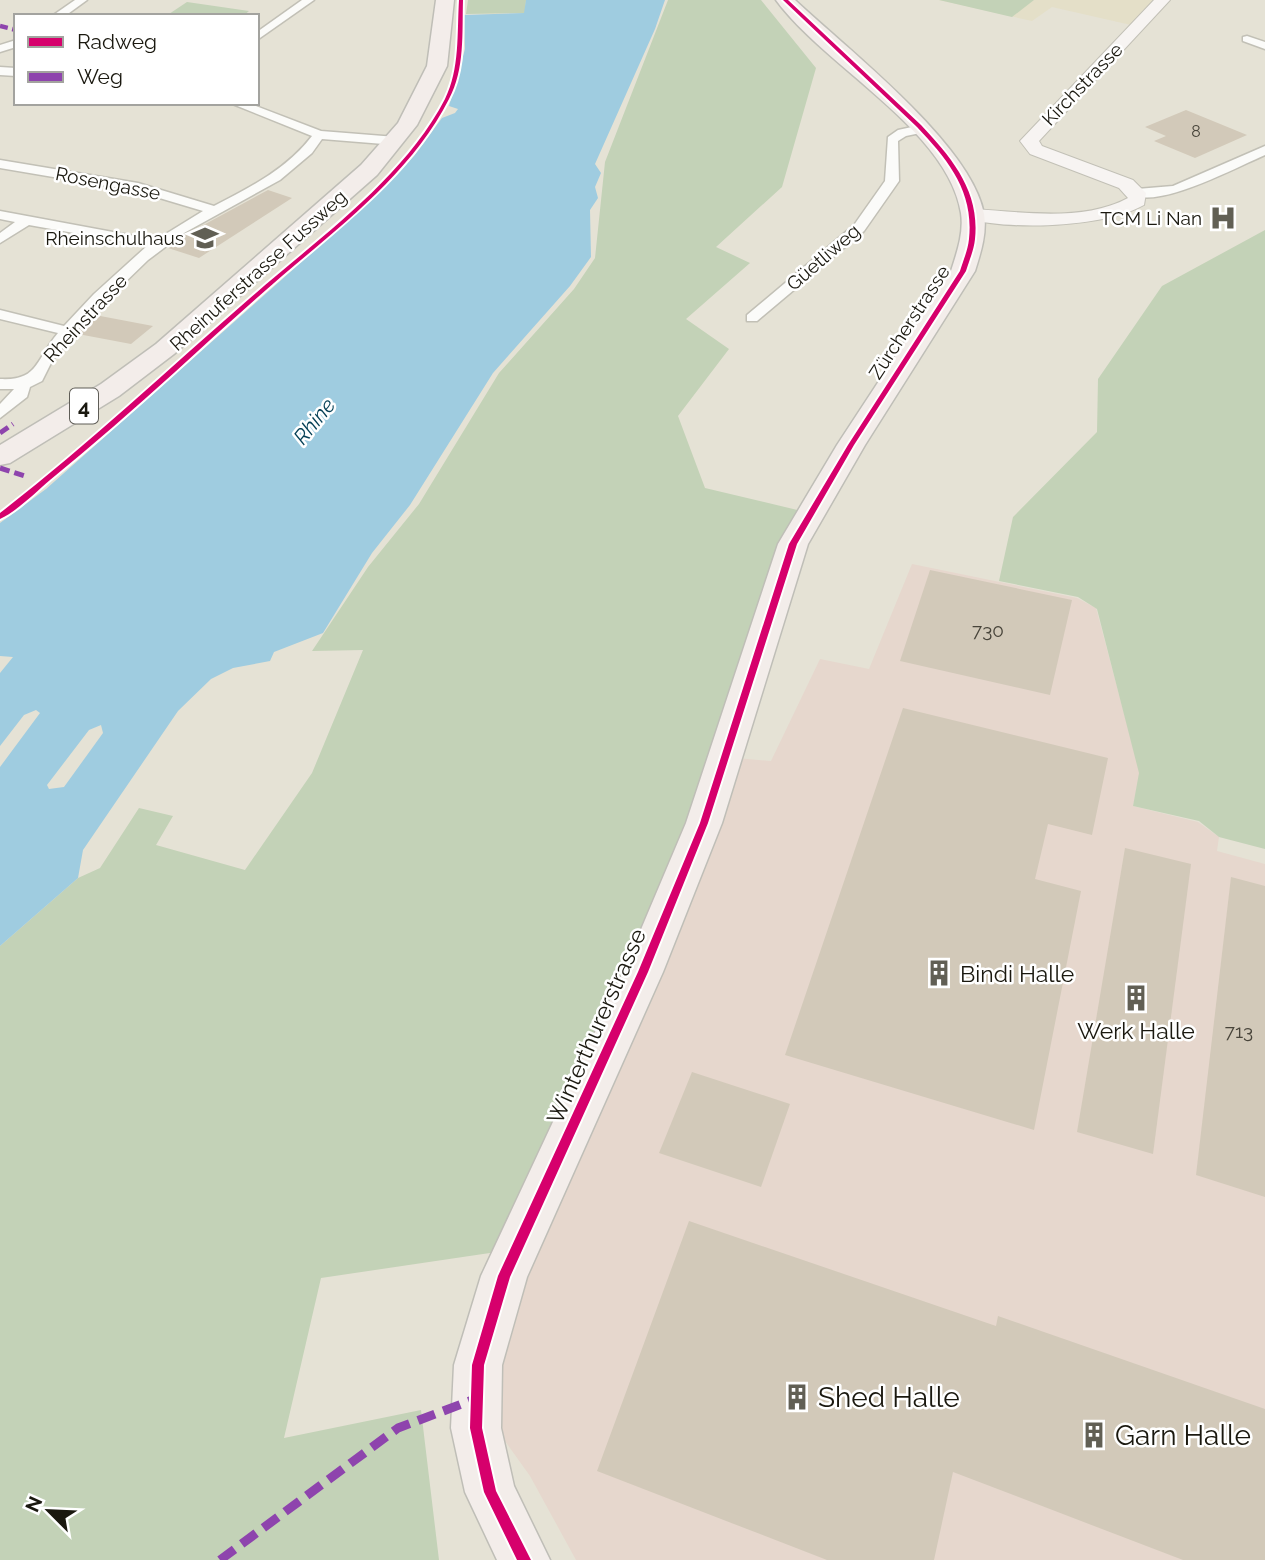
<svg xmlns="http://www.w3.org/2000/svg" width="1265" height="1560" viewBox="0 0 1265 1560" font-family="Raleway,sans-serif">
  <rect width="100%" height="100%" fill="#e5e2d5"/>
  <path fill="#e4dfc8" d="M939,0h215l-23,25 -79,-18 -20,14z"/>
  <path fill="#e6d7cd" d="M912,564l165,34 19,10 44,165 -7,33 65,16 21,15 -2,14 48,13v696h-689l-46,-84 -55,-77 250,-642 46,4 49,-102 49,10z"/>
  <g fill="#c3d2b7">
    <path d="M468,0h58l-1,13 -59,1z"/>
    <path d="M668,0h93l55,68 -34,119 -66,60 34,16 -64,56 43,30 -51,67 27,72 105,25 -106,310 -187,426 -196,29 -37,160 137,-28 18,150h-439v-614l78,-68 22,-10 39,-60 34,8 -17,29 89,25 67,-97 51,-123 -51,1 56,-84 51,-63 80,-131 75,-84 21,-31 10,-96z"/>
    <path d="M939,0h95l-22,17z"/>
    <path d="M187,2l62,9 -6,5h-77z"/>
    <path d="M1265,230v619l-46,-12 -20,-16 -66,-15 6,-33 -42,-164 -19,-12 -79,-16 14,-64 84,-85 1,-53 64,-93z"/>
  </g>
  <path fill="#9fcce0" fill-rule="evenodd" d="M526,0h139l-10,29 -60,135 6,9 -6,14 3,11 -8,12 1,47 -21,29 -77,87 -83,132 -38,48 -49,80 -49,19 -4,9 -37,7 -22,11 -33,32 -95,139 -5,28 -78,68v-179l40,-54 -4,-3 -12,5 -24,31v-73l13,-16 -13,-1v-133l46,-34 323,-287 45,-46 28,-38 13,-5 3,-4 -9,-3 16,-57 -1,-34 60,-2zM101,725l2,8 -39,54 -15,2 -2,-4 42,-55z"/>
  <g fill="#d2c9b9">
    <path d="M1186,110l22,9 39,16 -52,23 -41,-17 12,-5 -21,-9z"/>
    <path d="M268,190l24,8 -93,60 -31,-10 17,-13z"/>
    <path d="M95,315l58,11 -22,18 -53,-10z"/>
    <path d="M930,570l142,30 -22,95 -150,-34z"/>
    <path d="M903,708l205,50 -16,77 -44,-11 -13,55 46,12 -47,239 -249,-75z"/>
    <path d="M1125,848l66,16 -38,290 -76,-22z"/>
    <path d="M1231,877l34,9v311l-69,-22z"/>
    <path d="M692,1072l98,32 -29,83 -102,-34z"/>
    <path d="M689,1221l307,105 2,-10 267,93v151h-82l-230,-88 -19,88h-107l-230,-89z"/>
  </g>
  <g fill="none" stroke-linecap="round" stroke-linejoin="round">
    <g stroke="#c2c0b6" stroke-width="3">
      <g id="street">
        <path d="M75,0h12l-22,16h-13z"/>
        <path d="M302,0h12l-57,40v-8z"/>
        <path d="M1247,36l18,6v7l-22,-8v-4z"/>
        <path d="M16,40v7l-16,5v-7z"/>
        <path d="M0,67l16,1v8l-16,-1z"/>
        <path d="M230,103h18l73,28 75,6 6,4 -6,4 -74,-6 -10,14 -32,27 -96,53 -36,27 -65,63 -31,38 -10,20 -12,6 -3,10 -27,21v-14l14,-15h-14v-10c39,2 35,-19 58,-46l-58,-14v-9l64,16 30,-32 53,-48 -118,-21 -29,18v-10l15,-11 -15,-3v-8l156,29 47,-29 -67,-20 -136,-23v-8l138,23 76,23c35,-18 73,-37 98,-70z"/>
        <path d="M921,125l4,1v6l-19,4 -8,5 1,40 -35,50 -107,90h-10v-6l107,-90 31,-44 3,-44 10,-7z"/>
        <path d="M1265,146v9c-26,11 -111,57 -135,38l7,-4 36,-3z"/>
      </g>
    </g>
    <g stroke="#c2c0b6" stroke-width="2">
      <path id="secondary" d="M1154,0h16l-131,141 3,5 91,34 13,13 -2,12c-41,23 -132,25 -177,14l-3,-4 3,-4 7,-2c48,3 110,13 154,-11l-9,-10 -89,-34 -10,-13z"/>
    </g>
    <g stroke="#bfbeb7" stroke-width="3">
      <g id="primary">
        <path d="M436,0h18l-7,66 -30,59 -40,50 -203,179 -55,42 -109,67 -10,2v-20l101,-61 55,-40 205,-179 37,-42 29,-57z"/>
        <path d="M776,0h19c52,49 177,145 189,214 3,19 -3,38 -9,57l-110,174 -57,99 -86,279 -59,149 -136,305 -25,88 -1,63 13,58 36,74h-53l-32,-68 -14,-64 3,-63 27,-89 142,-304 63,-149 92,-279 59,-99 114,-174c6,-19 13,-38 10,-58 -13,-83 -137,-147 -185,-213z"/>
      </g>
    </g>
    <use href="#street" fill="#fbfbf9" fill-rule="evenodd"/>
    <use href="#secondary" fill="#f7f4f2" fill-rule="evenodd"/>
    <use href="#primary" fill="#f3edea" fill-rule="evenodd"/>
    <path stroke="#8e44ad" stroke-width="4.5" stroke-dasharray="8 4.5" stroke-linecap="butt" d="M0,26l16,4"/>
    <g stroke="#8e44ad" stroke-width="5" stroke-dasharray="10 5" stroke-linecap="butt">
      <path d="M0,433l13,-9"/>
      <path d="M0,468l28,9"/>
    </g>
    <path stroke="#8e44ad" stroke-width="9" stroke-dasharray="18 9" stroke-linecap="butt" d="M220,1560l178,-132 77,-29"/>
    <g stroke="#fff" stroke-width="4">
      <g id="cycleway">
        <path d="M459,0h4c-1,33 2,69 -14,99 -37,73 -106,125 -167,177 -36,31 -72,64 -107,96 -41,37 -82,73 -125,108 -15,13 -33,31 -50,39v-6c87,-67 166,-142 249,-214 67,-59 154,-119 196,-200 15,-30 12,-66 14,-99z"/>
        <path d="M783,0h5l133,125c31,33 59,66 54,114 -1,11 -6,22 -9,32l-112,174 -57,99 -89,279 -60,149 -138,305 -26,88 -2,63 14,63 35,69h-14l-33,-68 -14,-64 2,-63 26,-89 140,-304 62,-149 89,-279 59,-99 112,-174c3,-10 8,-21 9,-32 5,-48 -21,-79 -52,-112z"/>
      </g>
    </g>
    <use href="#cycleway" fill="#d6006c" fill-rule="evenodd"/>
  </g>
  <defs>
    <g id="hospital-bare" transform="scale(2.1)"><path d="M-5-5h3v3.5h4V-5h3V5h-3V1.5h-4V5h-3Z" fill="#615f54" stroke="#fff" stroke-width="2.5" paint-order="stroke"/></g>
    <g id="school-bare" transform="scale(2.1)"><path d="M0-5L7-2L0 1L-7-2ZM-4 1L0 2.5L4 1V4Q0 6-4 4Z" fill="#615f54" stroke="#fff" stroke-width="2.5" paint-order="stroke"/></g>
    <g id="building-bare" transform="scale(2.1)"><path d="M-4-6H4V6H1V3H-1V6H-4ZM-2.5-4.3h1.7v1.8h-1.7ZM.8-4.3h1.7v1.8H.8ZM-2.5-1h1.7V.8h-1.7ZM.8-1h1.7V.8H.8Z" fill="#615f54" stroke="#fff" stroke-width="2.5" paint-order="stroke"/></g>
  </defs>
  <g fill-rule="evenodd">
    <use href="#hospital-bare" x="1223" y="218"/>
    <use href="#school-bare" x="205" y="238"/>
    <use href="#building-bare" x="939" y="973"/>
    <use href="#building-bare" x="1136" y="998"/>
    <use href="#building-bare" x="797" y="1397"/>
    <use href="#building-bare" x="1094" y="1435"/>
  </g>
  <g text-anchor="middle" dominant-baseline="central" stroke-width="5" stroke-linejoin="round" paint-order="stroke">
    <g font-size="16" fill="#48443a">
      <text x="1196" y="131">8</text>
    </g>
    <g font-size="19" fill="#1a180f" stroke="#fff">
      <text transform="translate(1082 84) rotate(-46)">Kirchstrasse</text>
      <text transform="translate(108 183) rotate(11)">Rosengasse</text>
      <text transform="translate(823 257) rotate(-41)">Güetliweg</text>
      <text transform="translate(258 270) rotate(-42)">Rheinuferstrasse Fussweg</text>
      <text transform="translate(85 318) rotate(-47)">Rheinstrasse</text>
      <text transform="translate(909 322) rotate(-57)">Zürcherstrasse</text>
    </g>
    <g font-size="19" fill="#1a180f" stroke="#fff" text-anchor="end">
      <text x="1202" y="218">TCM Li Nan</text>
      <text x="184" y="238">Rheinschulhaus</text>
    </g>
    <g font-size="19" fill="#48443a">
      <text x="988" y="630">730</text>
      <text x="1239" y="1031">713</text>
    </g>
    <rect fill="#fff" stroke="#5f5d57" stroke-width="2" x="70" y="388.5" width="28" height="35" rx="5"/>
    <g font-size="21" font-weight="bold" fill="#1a180f">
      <text x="84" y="406">4</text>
    </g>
    <g font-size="21" font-style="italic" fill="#043f55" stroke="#fff">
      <text transform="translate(314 421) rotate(-51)">Rhine</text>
    </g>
    <g font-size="23" fill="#1a180f" stroke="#fff" text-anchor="start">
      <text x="960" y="973">Bindi Halle</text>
      <text x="1136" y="1030" text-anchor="middle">Werk Halle</text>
    </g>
    <g font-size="23" fill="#1a180f" stroke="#fff">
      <text transform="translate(596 1026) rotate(-66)">Winterthurerstrasse</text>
    </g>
    <g font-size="28" fill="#1a180f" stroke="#fff" text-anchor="start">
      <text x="818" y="1397">Shed Halle</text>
      <text x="1115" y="1435">Garn Halle</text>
    </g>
  </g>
  <rect x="14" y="14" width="245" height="91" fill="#ffffff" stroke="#a3a39f" stroke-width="2"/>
  <rect x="28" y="37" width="35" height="10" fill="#d6006c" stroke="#a3a39f" stroke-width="2"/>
  <text x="77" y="49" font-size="21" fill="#1a180f">Radweg</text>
  <rect x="28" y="72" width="35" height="10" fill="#8e44ad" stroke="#a3a39f" stroke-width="2"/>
  <text x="77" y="84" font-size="21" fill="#1a180f">Weg</text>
  <g transform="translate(49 1511) rotate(294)" stroke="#ffffff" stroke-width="5" paint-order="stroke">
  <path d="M0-5L12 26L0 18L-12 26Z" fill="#1a180f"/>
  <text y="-10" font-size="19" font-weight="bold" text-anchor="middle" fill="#1a180f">N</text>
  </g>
</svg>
